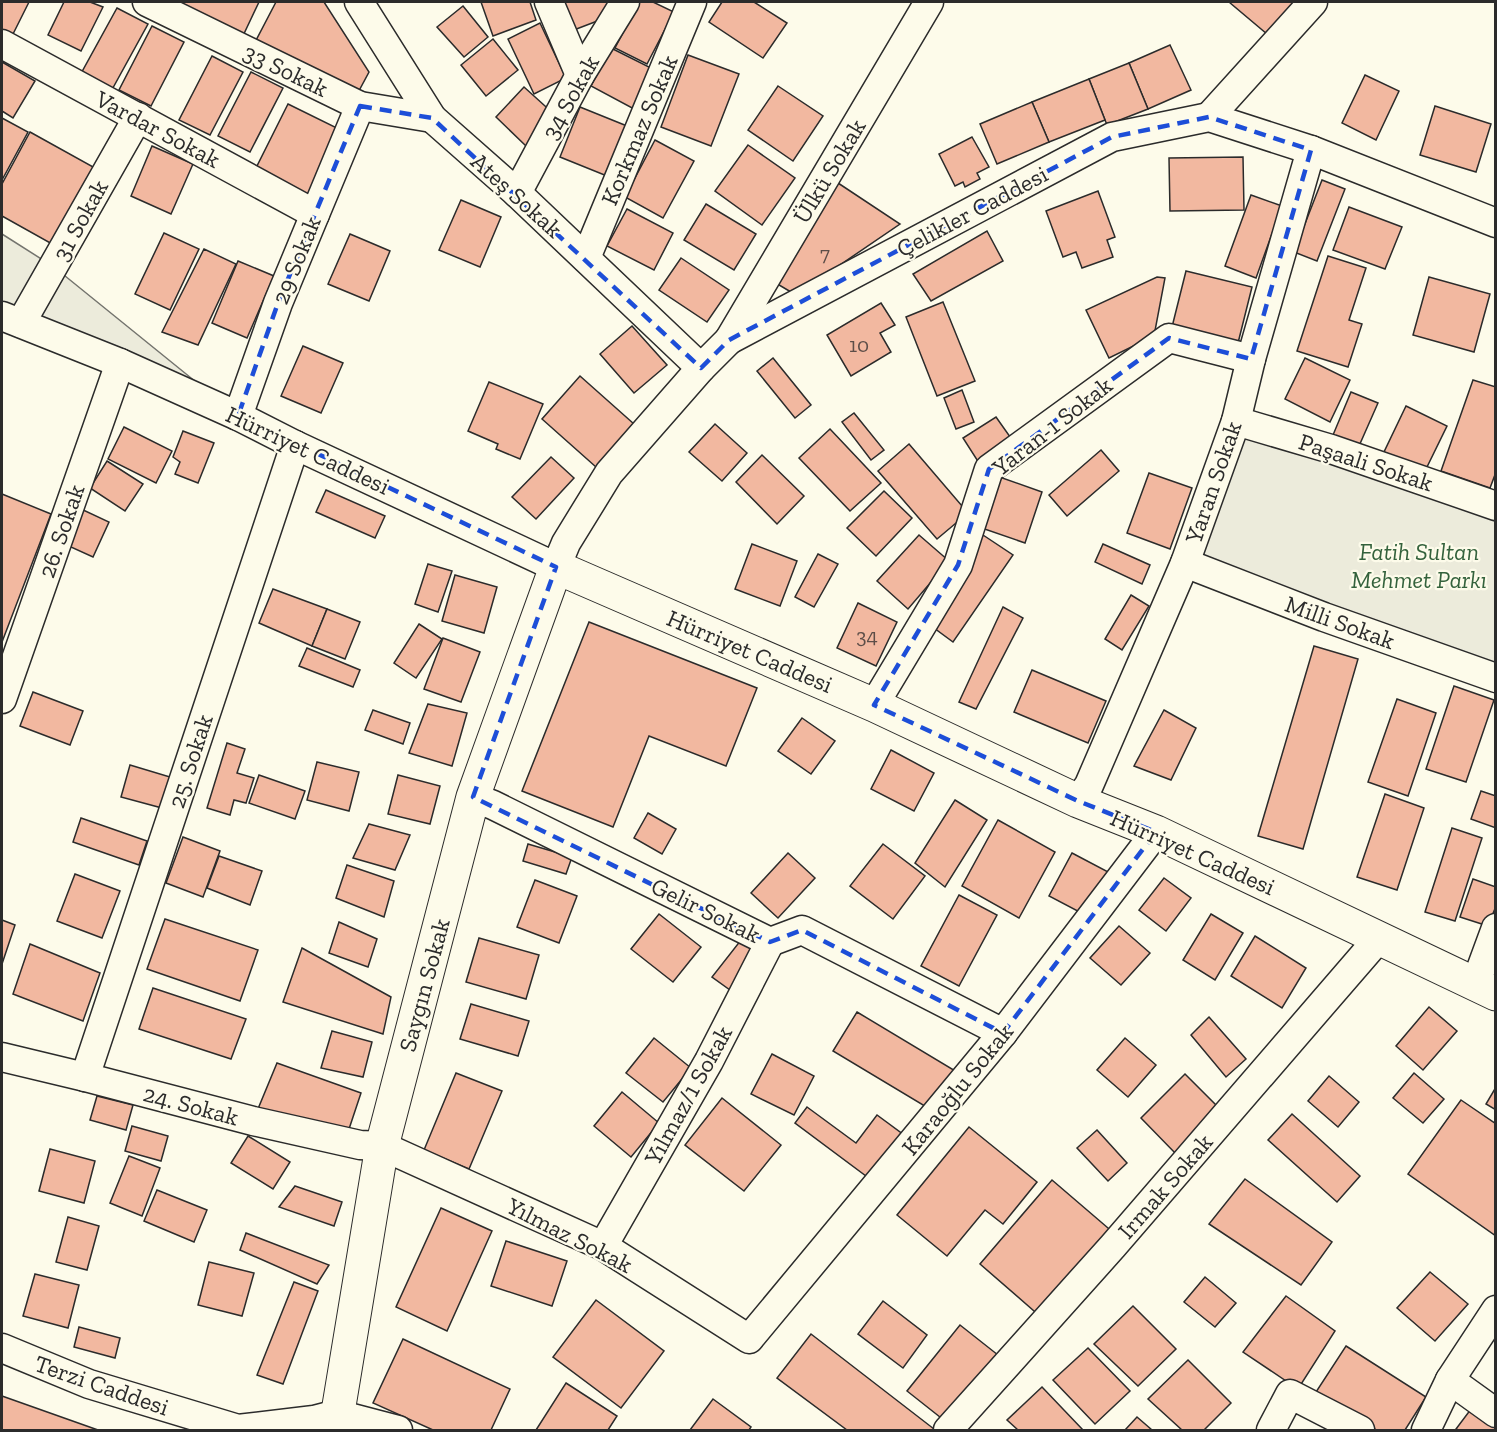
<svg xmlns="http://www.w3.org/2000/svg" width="1497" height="1432" viewBox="0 0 1497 1432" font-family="'Zilla Slab',serif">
  <rect width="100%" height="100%" fill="#fdfbea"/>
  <g fill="#ecebdb" stroke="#74746e" stroke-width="1.5">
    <path d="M2,234l52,33 184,149 -236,-100z"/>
    <path d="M1244,430l251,83v156l-299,-109z"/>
  </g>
  <g fill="#f2b8a0" stroke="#2b2b2b" stroke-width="1.5">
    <path d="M2,2h27l-18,36 -9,-5z"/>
    <path d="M64,2h26l13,5 -22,44 -33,-16z"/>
    <path d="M160,2h99l-18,38z"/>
    <path d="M276,2h48l45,70 -15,28 -102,-52z"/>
    <path d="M481,2h49l6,18 -43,16z"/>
    <path d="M554,2h54l5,13 -47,18z"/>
    <path d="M639,2h14l21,10 -27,52 -32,-16z"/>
    <path d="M722,2h32l33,21 -24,35 -54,-36z"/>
    <path d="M1229,2h67l-29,32z"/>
    <path d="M463,6l25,31 -24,20 -27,-30z"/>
    <path d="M117,8l31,16 -39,71 -31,-16z"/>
    <path d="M540,23l26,55 -32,16 -26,-55z"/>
    <path d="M152,26l32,16 -33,64 -32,-16z"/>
    <path d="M493,39l25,31 -32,26 -25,-31z"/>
    <path d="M1170,45l21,45 -43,19 -19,-46z"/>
    <path d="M611,48l44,22 -21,39 -43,-23z"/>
    <path d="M688,55l51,19 -28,72 -50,-19z"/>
    <path d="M212,56l31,16 -33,63 -31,-15z"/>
    <path d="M2,62l33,19 -22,37 -11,-7z"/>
    <path d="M1129,63l19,46 -41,16 -18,-46z"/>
    <path d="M251,72l32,16 -33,64 -32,-16z"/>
    <path d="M1365,75l34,16 -23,49 -34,-17z"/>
    <path d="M1089,79l16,41 -56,22 -17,-40z"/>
    <path d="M778,86l45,30 -30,45 -45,-31z"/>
    <path d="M524,87l31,28 -29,31 -30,-29z"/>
    <path d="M1032,102l17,40 -52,22 -17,-40z"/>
    <path d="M288,104l55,27 -29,67 -58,-30z"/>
    <path d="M1435,106l56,18 -15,48 -56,-17z"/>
    <path d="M580,107l47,19 -20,50 -47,-19z"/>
    <path d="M2,118l26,14 -26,48z"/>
    <path d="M30,132l65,36 -43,76 -50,-28v-32z"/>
    <path d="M972,137l17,30 -12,6 3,6 -15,8 -2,-5 -8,4 -16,-32z"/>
    <path d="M655,140l39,21 -31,57 -38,-21z"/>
    <path d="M748,145l47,33 -33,47 -47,-34z"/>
    <path d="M152,146l41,18 -22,50 -40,-18z"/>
    <path d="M1243,157l1,53 -74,1 -1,-53z"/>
    <path d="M1322,180l23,9 -28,72 -23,-9z"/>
    <path d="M835,181l65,43 -104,71 -22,-13z"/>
    <path d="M1098,191l17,46 -8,3 6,17 -31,11 -6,-16 -13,5 -17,-46z"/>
    <path d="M1251,195l31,11 -26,72 -31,-12z"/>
    <path d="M461,200l40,17 -21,50 -41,-17z"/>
    <path d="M706,204l50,30 -22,36 -50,-30z"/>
    <path d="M1349,207l53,20 -17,42 -52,-19z"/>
    <path d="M627,209l46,24 -19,37 -47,-24z"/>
    <path d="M987,231l16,30 -72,40 -18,-27z"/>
    <path d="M164,233l35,16 -29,61 -35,-16z"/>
    <path d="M350,234l40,17 -21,50 -41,-17z"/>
    <path d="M204,249l32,15 -38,81 -36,-13z"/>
    <path d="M1328,256l38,12 -17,52 13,4 -14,43 -51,-16z"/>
    <path d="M681,258l48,32 -22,32 -48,-32z"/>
    <path d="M238,261l36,15 -27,62 -35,-15z"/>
    <path d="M1186,271l66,16 -15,60 -66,-16z"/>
    <path d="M1157,277l8,1 -11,58 -45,22 -23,-48z"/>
    <path d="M1429,277l61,17 -16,58 -61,-17z"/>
    <path d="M943,302l32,79 -38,15 -31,-79z"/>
    <path d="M881,303l14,22 -15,8 11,19 -40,24 -24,-41z"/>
    <path d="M632,326l35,39 -33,28 -34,-39z"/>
    <path d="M303,346l40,17 -22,50 -40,-17z"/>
    <path d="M773,358l38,47 -16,13 -38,-47z"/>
    <path d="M1305,358l45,22 -20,42 -45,-23z"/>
    <path d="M580,376l54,48 -38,43 -54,-48z"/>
    <path d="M1473,380l23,7v85l-6,16 -49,-17z"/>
    <path d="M489,382l54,22 -23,55 -24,-10 2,-5 -30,-13z"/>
    <path d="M962,390l12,32 -18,7 -12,-31z"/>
    <path d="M1351,392l27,11 -19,43 -26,-11z"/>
    <path d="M1406,406l41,20 -22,45 -41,-19z"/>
    <path d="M854,413l30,37 -13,10 -29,-38z"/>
    <path d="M996,417l17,24 -34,22 -16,-25z"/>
    <path d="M715,424l32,29 -25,28 -33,-29z"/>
    <path d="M124,427l48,24 -16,32 -48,-24z"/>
    <path d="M830,429l51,54 -31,28 -51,-53z"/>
    <path d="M183,431l31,12 -16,40 -23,-9 5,-12 -7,-5z"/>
    <path d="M909,444l59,69 -31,26 -59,-68z"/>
    <path d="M1101,450l18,21 -52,45 -18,-21z"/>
    <path d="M762,455l42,41 -27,28 -41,-42z"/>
    <path d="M551,457l23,21 -38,41 -24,-22z"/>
    <path d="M107,461l36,23 -18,27 -35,-23z"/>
    <path d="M1149,473l43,15 -22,61 -43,-16z"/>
    <path d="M991,474l51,18 -17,51 -52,-18z"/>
    <path d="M326,490l59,26 -10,22 -59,-26z"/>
    <path d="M884,491l28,27 -36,38 -29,-28z"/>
    <path d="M2,494l49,20 -49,128z"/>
    <path d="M79,508l30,14 -16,35 -31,-14z"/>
    <path d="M919,535l30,26 -41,48 -31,-28z"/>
    <path d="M983,535l30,20 -60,87 -23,-17z"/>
    <path d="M752,544l45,17 -17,45 -45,-17z"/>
    <path d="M1103,544l47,21 -8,19 -47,-22z"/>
    <path d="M818,554l20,10 -24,43 -19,-10z"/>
    <path d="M428,564l24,7 -14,41 -23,-8z"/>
    <path d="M455,575l42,12 -13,46 -42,-12z"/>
    <path d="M273,589l54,20 -15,37 -53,-23z"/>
    <path d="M1131,595l18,11 -27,44 -17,-11z"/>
    <path d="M858,603l39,19 -21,44 -39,-18z"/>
    <path d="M1003,607l20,11 -47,91 -17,-7z"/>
    <path d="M327,609l33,13 -15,37 -33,-13z"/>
    <path d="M589,622l168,66 -31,78 -77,-30 -36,91 -91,-36z"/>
    <path d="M419,624l23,15 -26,39 -22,-15z"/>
    <path d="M443,638l37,14 -19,50 -37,-13z"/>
    <path d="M1314,646l44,13 -55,190 -45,-13z"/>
    <path d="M307,648l53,22 -7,17 -54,-21z"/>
    <path d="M1032,670l74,31 -18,42 -74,-31z"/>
    <path d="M1454,686l40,14 -28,82 -40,-13z"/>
    <path d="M33,692l50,19 -13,34 -50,-19z"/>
    <path d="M1397,699l39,14 -28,83 -40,-14z"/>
    <path d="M428,704l39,9 -15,53 -43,-13z"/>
    <path d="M373,710l37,13 -7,21 -38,-14z"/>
    <path d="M1164,710l32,18 -25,52 -37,-14z"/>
    <path d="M802,718l33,23 -24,33 -33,-23z"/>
    <path d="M227,743l18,6 -8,24 17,5 -8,25 -12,-3 -4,15 -23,-7z"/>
    <path d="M891,750l43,23 -20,38 -43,-22z"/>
    <path d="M317,762l42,10 -10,39 -42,-11z"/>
    <path d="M130,765l40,12 -8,31 -41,-11z"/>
    <path d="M259,775l46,16 -10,28 -46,-16z"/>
    <path d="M398,775l42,11 -10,38 -42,-10z"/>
    <path d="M1481,791l15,5v32l-25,-9z"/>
    <path d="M1385,794l39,14 -27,82 -40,-13z"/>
    <path d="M955,800l32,20 -42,67 -30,-24z"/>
    <path d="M648,813l28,16 -14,25 -28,-16z"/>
    <path d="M81,818l66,23 -8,24 -66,-23z"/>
    <path d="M998,820l57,32 -36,66 -57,-32z"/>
    <path d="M369,824l41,11 -15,35 -42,-12z"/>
    <path d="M1452,828l30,10 -27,83 -30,-9z"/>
    <path d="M183,837l37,14 -17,46 -37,-14z"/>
    <path d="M528,844l44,13 -6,17 -43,-13z"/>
    <path d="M883,844l42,32 -32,43 -43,-33z"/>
    <path d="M788,853l27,25 -37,40 -27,-25z"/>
    <path d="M1072,853l40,21 -23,43 -40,-21z"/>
    <path d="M219,856l43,15 -12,34 -43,-17z"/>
    <path d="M347,865l47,16 -10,36 -48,-19z"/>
    <path d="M75,874l45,17 -18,47 -45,-17z"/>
    <path d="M1164,878l27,20 -25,33 -27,-21z"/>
    <path d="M1473,879l23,8v19l-8,20 -28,-9z"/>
    <path d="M535,880l42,16 -18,47 -42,-16z"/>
    <path d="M959,895l38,20 -38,71 -38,-20z"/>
    <path d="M659,914l42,33 -28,35 -42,-33z"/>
    <path d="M1211,914l32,19 -28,47 -32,-20z"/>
    <path d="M165,919l93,31 -18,51 -93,-32z"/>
    <path d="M2,920l13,5 -13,39z"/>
    <path d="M339,922l38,17 -9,28 -39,-14z"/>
    <path d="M1119,926l31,27 -29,32 -31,-27z"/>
    <path d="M1255,936l51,32 -24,40 -51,-32z"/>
    <path d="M479,938l60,17 -13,44 -60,-17z"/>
    <path d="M741,940l17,14 -28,36 -18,-13z"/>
    <path d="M30,944l70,29 -17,48 -70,-27z"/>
    <path d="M302,948l89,49 -8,37 -100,-32z"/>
    <path d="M153,988l93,31 -15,40 -92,-30z"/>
    <path d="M471,1004l58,17 -11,35 -58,-17z"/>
    <path d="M1429,1007l28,24 -34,39 -27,-24z"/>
    <path d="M857,1012l100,60 -24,39 -100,-60z"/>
    <path d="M1209,1017l37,42 -20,18 -35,-42z"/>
    <path d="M332,1031l40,11 -9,35 -42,-9z"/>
    <path d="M654,1038l37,30 -28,34 -37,-29z"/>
    <path d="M1125,1038l31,27 -28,32 -31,-27z"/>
    <path d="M772,1054l42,22 -20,39 -43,-21z"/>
    <path d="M277,1063l84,30 -16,48 -92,-20z"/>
    <path d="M456,1073l46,18 -33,78 -45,-19z"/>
    <path d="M1414,1073l30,26 -21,24 -30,-25z"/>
    <path d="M1185,1074l36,36 -45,44 -35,-36z"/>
    <path d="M1329,1076l30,26 -21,25 -30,-26z"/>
    <path d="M1496,1087v23l-10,-6z"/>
    <path d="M622,1092l37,31 -28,34 -37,-31z"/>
    <path d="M97,1096l36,9 -7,25 -36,-10z"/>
    <path d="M722,1098l59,47 -37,46 -59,-46z"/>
    <path d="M1461,1100l35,24v112l-88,-62z"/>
    <path d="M807,1107l49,36 21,-28 27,20 -34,44 -75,-56z"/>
    <path d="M1292,1114l68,62 -23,26 -69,-62z"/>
    <path d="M132,1126l36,10 -7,25 -36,-10z"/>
    <path d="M969,1127l68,55 -34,42 -18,-14 -38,46 -50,-41z"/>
    <path d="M1097,1130l30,33 -19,18 -31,-33z"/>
    <path d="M248,1136l42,26 -17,27 -42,-26z"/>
    <path d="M50,1149l45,12 -11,42 -45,-12z"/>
    <path d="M129,1156l31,12 -18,48 -32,-13z"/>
    <path d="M1245,1179l87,63 -31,43 -92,-61z"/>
    <path d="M1052,1180l63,54 -73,84 -62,-54z"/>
    <path d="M295,1186l47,16 -8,24 -55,-19z"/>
    <path d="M157,1190l50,20 -13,32 -50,-21z"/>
    <path d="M441,1208l51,23 -45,100 -51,-24z"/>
    <path d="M68,1217l31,9 -12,44 -31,-8z"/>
    <path d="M246,1233l83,32 -12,19 -77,-34z"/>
    <path d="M506,1241l61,20 -15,45 -61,-20z"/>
    <path d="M209,1262l45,11 -12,43 -44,-11z"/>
    <path d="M1430,1272l38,32 -33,37 -38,-33z"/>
    <path d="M35,1274l44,11 -11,43 -45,-12z"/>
    <path d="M1205,1277l31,26 -21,24 -31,-25z"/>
    <path d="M294,1282l24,9 -35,93 -26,-9z"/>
    <path d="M1286,1296l49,35 -37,58 -55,-37z"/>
    <path d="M596,1300l68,51 -43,57 -68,-51z"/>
    <path d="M883,1301l44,34 -24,33 -45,-34z"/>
    <path d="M1133,1306l43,43 -38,37 -44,-42z"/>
    <path d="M960,1325l38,30 -53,66 -38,-30z"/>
    <path d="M79,1327l41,11 -5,20 -41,-11z"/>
    <path d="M811,1334l123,95 -2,1h-85l-70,-52z"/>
    <path d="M403,1339l107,50 -19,41h-58l-60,-27z"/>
    <path d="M1346,1346l80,51 -21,33h-29l-60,-38z"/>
    <path d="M1088,1348l42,43 -35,33 -42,-44z"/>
    <path d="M1188,1360l43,43 -27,27h-22l-34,-31z"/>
    <path d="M566,1383l51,33 -9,14h-72z"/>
    <path d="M1042,1387l41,43h-65l-11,-10z"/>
    <path d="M2,1396l96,34h-96z"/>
    <path d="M713,1399l38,28 -2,3h-59z"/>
    <path d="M1474,1405l22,17v8h-38l-2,-1z"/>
    <path d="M1137,1417l15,13h-27z"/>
  </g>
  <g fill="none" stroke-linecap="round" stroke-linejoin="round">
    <g stroke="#2b2b2b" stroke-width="31">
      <g id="minor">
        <path d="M147,2l213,104 72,12"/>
        <path d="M359,2l73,116 85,75 184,175"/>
        <path d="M549,2l31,73"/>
        <path d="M2,44l313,170"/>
        <path d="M1209,117l104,-115"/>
        <path d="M517,193l63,-118 45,-73"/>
        <path d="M586,258l106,-256"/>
        <path d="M2,316l118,47 118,53 57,29 261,122 10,-24 43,-70 92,-105 28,-28 383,-203 97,-20 102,33 185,73"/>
        <path d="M21,323l117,-206"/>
        <path d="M729,340l200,-338"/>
        <path d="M238,416l40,-113 82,-197"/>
        <path d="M1236,421l95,28 165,57"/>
        <path d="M1185,563l139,54 172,61"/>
        <path d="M2,699l118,-336"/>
        <path d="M874,705l84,-140 31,-96 180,-131 82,21"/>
        <path d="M473,797l20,8 277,137 32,-12 201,103"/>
        <path d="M1078,801l11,-16 96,-222 51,-142 15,-62 60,-209"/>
        <path d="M1475,985l21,-57"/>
        <path d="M2,1057l83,20 168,44 107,24 22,1 221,100 146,93 254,-306 153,-201"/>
        <path d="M85,1077l210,-632"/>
        <path d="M603,1246l106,-185 61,-119"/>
        <path d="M2,1348l87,36 149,45 76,-9 23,-6 61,16"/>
        <path d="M1450,1380l46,33"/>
        <path d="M948,1430l165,-184 266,-308"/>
        <path d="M1271,1430l19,-36 70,36"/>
        <path d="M1426,1430l24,-50 46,-70"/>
      </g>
    </g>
    <g stroke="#2b2b2b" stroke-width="35">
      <path id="major" d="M335,1430l47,-284 91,-349 83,-230 318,138 204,96 78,31 340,162"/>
    </g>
    <use href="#minor" stroke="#fdfbea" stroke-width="28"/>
    <use href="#major" stroke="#fdfbea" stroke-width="33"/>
  </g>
  <path fill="none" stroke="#1d4ed8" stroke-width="4.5" stroke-dasharray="12 8" stroke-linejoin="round" d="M360,106l72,12 269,250 28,-28 383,-203 97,-20 102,33 -60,209 -82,-21 -180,131 -31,96 -84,140 204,96 78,31 -153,201 -201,-103 -32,12 -297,-145 83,-230 -318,-151 40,-113z"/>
  <g text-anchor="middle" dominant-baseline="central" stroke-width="4.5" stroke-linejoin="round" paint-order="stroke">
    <g font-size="21" fill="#5d4e48">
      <text x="825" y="253">7</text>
      <text x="859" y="344">10</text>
      <text x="867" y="635">34</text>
    </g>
    <g font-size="24" fill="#2b2b2b" stroke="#fdfbea">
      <text transform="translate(286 70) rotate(26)">33 Sokak</text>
      <text transform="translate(570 97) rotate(-61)">34 Sokak</text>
      <text transform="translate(158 129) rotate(28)">Vardar Sokak</text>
      <text transform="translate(639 130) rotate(-67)">Korkmaz Sokak</text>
      <text transform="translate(829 171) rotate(-59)">Ülkü Sokak</text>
      <text transform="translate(517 195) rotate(42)">Ateş Sokak</text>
      <text transform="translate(972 211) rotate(-28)">Çelikler Caddesi</text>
      <text transform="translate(80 220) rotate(-61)">31 Sokak</text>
      <text transform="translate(296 260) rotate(-68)">29 Sokak</text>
      <text transform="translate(1052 426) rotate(-38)">Yaran-1 Sokak</text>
      <text transform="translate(308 450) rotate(25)">Hürriyet Caddesi</text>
      <text transform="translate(1366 462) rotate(18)">Paşaali Sokak</text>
      <text transform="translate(1213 482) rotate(-71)">Yaran Sokak</text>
      <text transform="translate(61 531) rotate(-71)">26. Sokak</text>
      <text transform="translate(1340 622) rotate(20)">Milli Sokak</text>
      <text transform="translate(750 651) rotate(23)">Hürriyet Caddesi</text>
      <text transform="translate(190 761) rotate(-72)">25. Sokak</text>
      <text transform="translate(1193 852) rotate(24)">Hürriyet Caddesi</text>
      <text transform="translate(706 910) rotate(26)">Gelir Sokak</text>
      <text transform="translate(424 985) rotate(-75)">Saygın Sokak</text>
      <text transform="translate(957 1089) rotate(-51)">Karaoğlu Sokak</text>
      <text transform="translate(688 1095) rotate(-61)">Yılmaz/1 Sokak</text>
      <text transform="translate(191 1105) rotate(15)">24. Sokak</text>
      <text transform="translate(1165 1186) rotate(-49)">Irmak Sokak</text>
      <text transform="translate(570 1235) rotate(27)">Yılmaz Sokak</text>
      <text transform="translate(102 1385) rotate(19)">Terzi Caddesi</text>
    </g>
    <g font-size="24" font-style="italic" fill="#34623c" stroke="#fdfbea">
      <text x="1419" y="551">Fatih Sultan<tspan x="1419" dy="28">Mehmet Parkı</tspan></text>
    </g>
  </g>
  <rect width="1497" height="1432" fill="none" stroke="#2b2b2b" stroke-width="6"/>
</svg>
